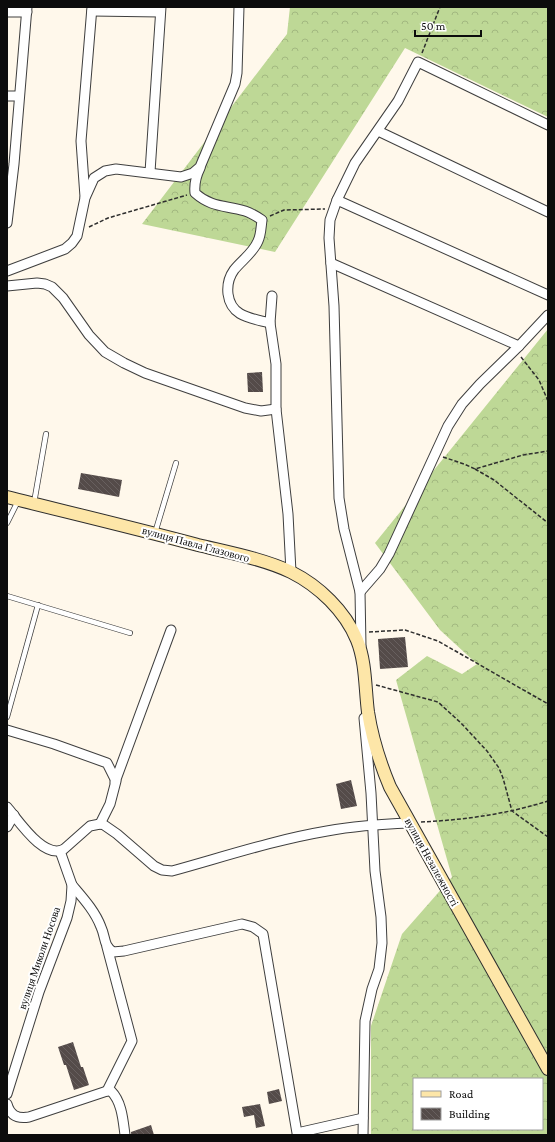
<svg xmlns="http://www.w3.org/2000/svg" width="555" height="1142" viewBox="0 0 555 1142" font-family="'Crimson Pro',serif">
  <defs>
    <pattern id="forest-crowns" width="20" height="18" patternUnits="userSpaceOnUse"><rect width="20" height="18" fill="#bed896"/><path d="M2 6a3 3 0 1 1 6 0M12 15a3 3 0 1 1 6 0" fill="none" stroke="#a2b880"/></pattern>
    <pattern id="building-back-hatch" width="6" height="6" patternUnits="userSpaceOnUse"><rect width="6" height="6" fill="#544b49"/><path d="M-1 5l2 2M0 0l6 6M5-1l2 2" fill="none" stroke="#68605f"/></pattern>
  </defs>
  <rect width="100%" height="100%" fill="#fff8eb"/>
  <g fill="url(#forest-crowns)" fill-rule="evenodd">
    <path d="M290,7h258v110l-143,-69 -130,204 -133,-28 145,-190z"/>
    <path d="M548,329v806h-177v-109l31,-92 50,-57 -56,-197 31,-24 35,18 15,-10 -37,-34 -65,-87zM414,1079h128v50h-128z"/>
  </g>
  <g fill="url(#building-back-hatch)">
    <path d="M262,372l1,20h-15l-1,-19z"/>
    <path d="M81,473l41,7 -3,17 -41,-8z"/>
    <path d="M405,637l3,30 -28,2 -2,-30z"/>
    <path d="M351,780l6,26 -16,3 -5,-25z"/>
    <path d="M73,1042l8,25h2l6,18 -15,5 -8,-25h-2l-6,-18z"/>
    <path d="M279,1089l3,12 -13,3 -2,-12z"/>
    <path d="M260,1104l5,22 -9,2 -2,-13 -10,2 -2,-10z"/>
    <path d="M151,1125l3,10h-23v-3z"/>
  </g>
  <g fill="none" stroke-linecap="round" stroke-linejoin="round">
    <g stroke="#3f3f3f" stroke-width="6">
      <g id="service">
        <path d="M34,503l12,-69"/>
        <path d="M7,523l11,-22"/>
        <path d="M155,533l21,-70"/>
        <path d="M7,596l123,37"/>
        <path d="M7,717l31,-112"/>
      </g>
    </g>
    <g stroke="#3f3f3f" stroke-width="11">
      <g id="minor">
        <path d="M92,11l68,1"/>
        <path d="M7,12h20"/>
        <path d="M7,96h12"/>
        <path d="M378,131l170,81"/>
        <path d="M200,168c-4,8 -6,15 -5,25 17,15 30,12 50,18 6,2 11,5 17,9 -1,7 -1,15 -4,21 -5,12 -16,19 -24,29 -5,7 -7,15 -6,24 3,23 23,24 42,29"/>
        <path d="M150,172l11,-165"/>
        <path d="M85,197l-4,-56 11,-134"/>
        <path d="M337,200l211,95"/>
        <path d="M7,223l7,-59 13,-157"/>
        <path d="M331,263l188,83"/>
        <path d="M7,271l58,-22 7,-6 5,-7 8,-38 9,-20 11,-7 11,-2 65,8 12,-4 7,-6 35,-83 2,-11 2,-66"/>
        <path d="M7,286l30,-3 8,1 7,3 11,11 26,37 16,17 19,11 21,10 100,35 16,3 15,-2"/>
        <path d="M272,296l-2,27 6,41v45l12,105 3,58"/>
        <path d="M360,592l20,-23 9,-15 59,-128 14,-22 18,-20 39,-38 29,-31"/>
        <path d="M361,646l-1,-54 -16,-63 -5,-31 -5,-192 -5,-68 1,-18 7,-20 18,-37 43,-62 20,-39 130,63"/>
        <path d="M7,730l47,14 53,19 9,18 -6,23 -10,20"/>
        <path d="M115,782l56,-152"/>
        <path d="M7,807c12,14 37,53 57,42l26,-23 10,-2 4,1 13,9 37,32 8,4 10,1c51,-14 102,-31 155,-40 27,-5 54,-7 82,-8"/>
        <path d="M7,827l7,-12"/>
        <path d="M72,885c11,13 23,26 29,42 5,11 2,18 12,25l11,-1 118,-27 11,3 10,7 34,199 66,-15"/>
        <path d="M107,947l25,94 -25,50"/>
        <path d="M7,1094l32,-102 28,-74 4,-17 1,-16 -12,-34"/>
        <path d="M7,1104c3,11 10,15 22,13l78,-26h4c11,11 12,29 14,44"/>
        <path d="M363,1135l2,-114 7,-32 7,-20 3,-26 -1,-26 -6,-46 -4,-78 -7,-75"/>
      </g>
    </g>
    <g stroke="#2e2e2e" stroke-width="14">
      <path id="secondary" d="M7,497c64,16 127,31 191,48 29,7 66,14 93,27 28,14 54,39 66,68 9,22 8,49 11,72 4,26 12,51 22,75l158,282"/>
    </g>
    <g stroke="#2e2e2e" stroke-width="1.5" stroke-dasharray="4 2" stroke-linecap="butt">
      <path d="M422,53l18,-46"/>
      <path d="M270,216l14,-6 41,-1"/>
      <path d="M89,227l19,-9 79,-23"/>
      <path d="M521,357l18,23 9,21"/>
      <path d="M443,457l21,7 11,5 48,-14 25,-4"/>
      <path d="M475,469l19,11 54,43"/>
      <path d="M369,632l36,-2 33,11 110,63"/>
      <path d="M376,685l62,17 23,21 26,28 12,17 4,10 9,33 36,26"/>
      <path d="M421,822c43,-2 86,-8 127,-21"/>
    </g>
    <use href="#service" stroke="#fff" stroke-width="4.5"/>
    <use href="#minor" stroke="#fff" stroke-width="9"/>
    <use href="#secondary" stroke="#fde6a8" stroke-width="12"/>
  </g>
  <g text-anchor="middle" dominant-baseline="central" stroke-width="4" stroke-linejoin="round" paint-order="stroke">
    <g font-size="11" fill="#0c0c0c" stroke="#fff">
      <text transform="translate(196 544) rotate(15)">вулиця Павла Глазового</text>
      <text transform="translate(432 862) rotate(61)">вулиця Незалежності</text>
      <text transform="translate(39 958) rotate(-71)">вулиця Миколи Носова</text>
    </g>
  </g>
  <rect width="555" height="1142" fill="none" stroke="#0c0c0c" stroke-width="16"/>
  <rect x="413" y="1078" width="130" height="52" fill="#ffffff" stroke="#9e9e9e"/>
  <rect x="421" y="1091" width="20" height="6" fill="#fde6a8" stroke="#9e9e9e"/>
  <text x="449" y="1098" font-size="12" fill="#0c0c0c">Road</text>
  <rect x="421" y="1108" width="20" height="12" fill="url(#building-back-hatch)" stroke="#9e9e9e"/>
  <text x="449" y="1118" font-size="12" fill="#0c0c0c">Building</text>
  <path d="M415 30v6h66v-6" fill="none" stroke="#0c0c0c" stroke-width="2"/>
  <text x="421" y="30" font-size="12" fill="#0c0c0c" stroke="#ffffff" stroke-width="3" paint-order="stroke">50 m</text>
</svg>
